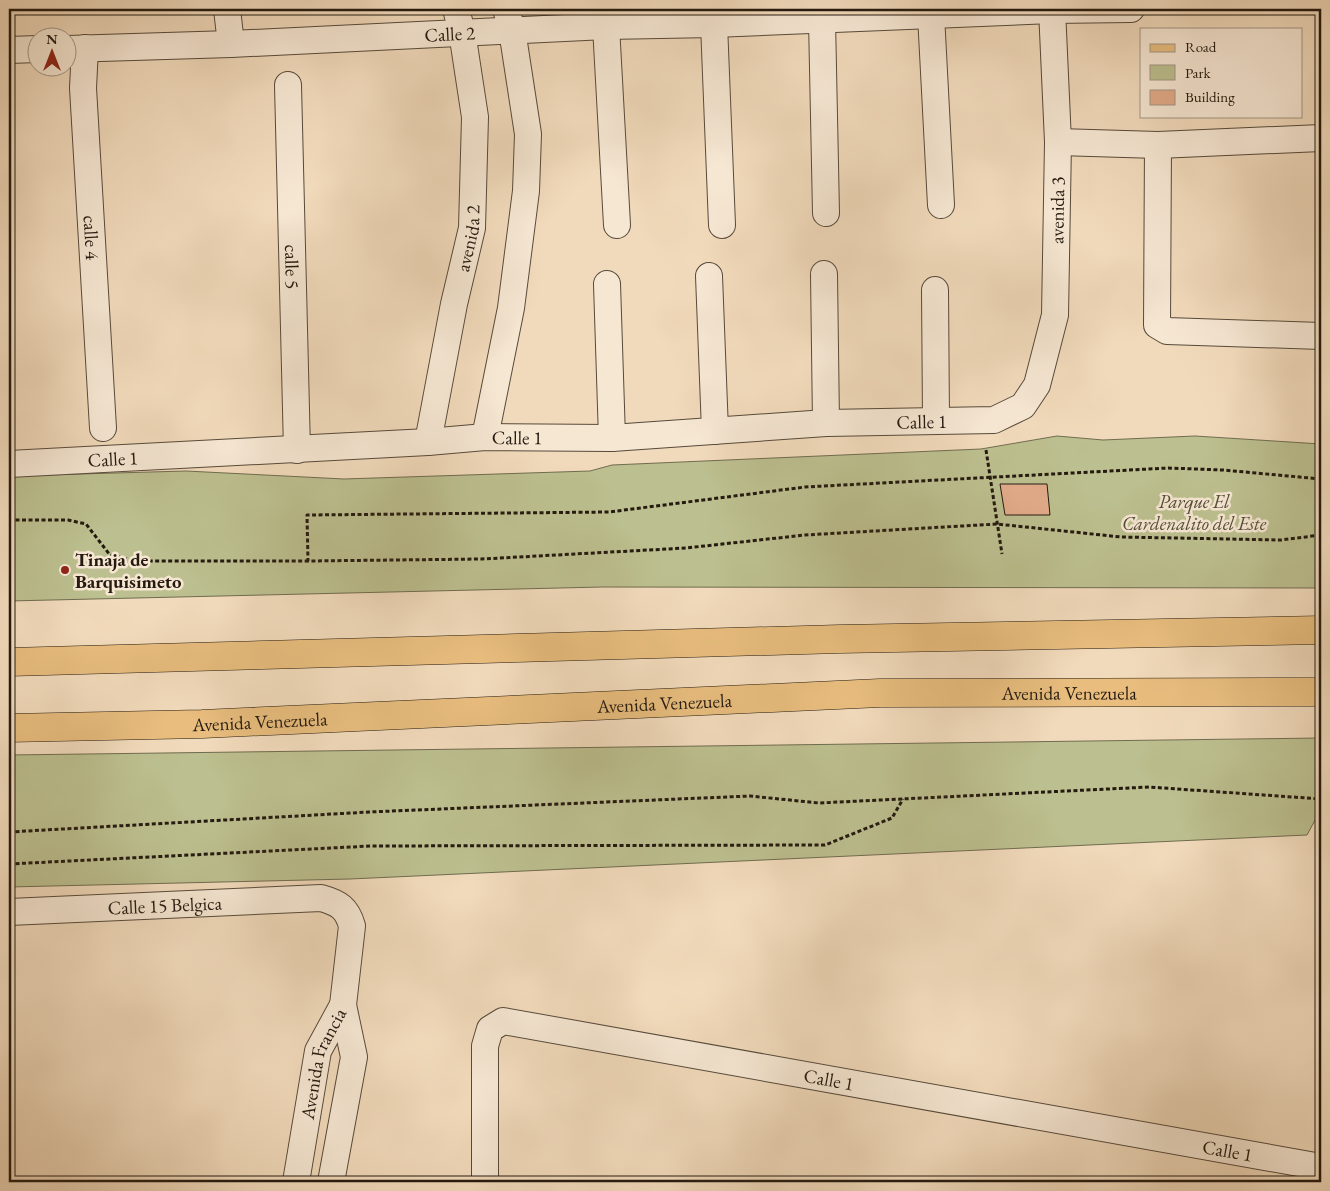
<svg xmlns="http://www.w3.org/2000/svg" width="1330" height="1191" viewBox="0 0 1330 1191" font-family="'EB Garamond',serif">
  <rect width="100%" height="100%" fill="#f1dabb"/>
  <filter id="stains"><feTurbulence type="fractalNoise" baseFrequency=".004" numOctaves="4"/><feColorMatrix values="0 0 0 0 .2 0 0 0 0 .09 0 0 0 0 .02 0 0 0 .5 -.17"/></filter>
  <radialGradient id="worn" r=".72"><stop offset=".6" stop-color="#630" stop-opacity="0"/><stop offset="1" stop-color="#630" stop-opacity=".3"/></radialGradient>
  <g fill="#bcbf8f" stroke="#706c50">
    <path d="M1057,436l46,4 92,-4 126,8v144l-719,-1 -593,14v-125l177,-5 158,8 246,-8 22,-6 369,-16z"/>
    <path d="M1321,738v71l-14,26 -957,44 -341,8v-132z"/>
  </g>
  <path fill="#e2ab8a" stroke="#241a10" d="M1000,484h47l3,31h-45z"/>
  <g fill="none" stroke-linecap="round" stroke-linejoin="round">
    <g stroke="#574a3b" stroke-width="28">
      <g id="minor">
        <path d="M227,9l4,35"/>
        <path d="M931,15l10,190"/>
        <path d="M822,20l4,193"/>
        <path d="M714,24l8,201"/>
        <path d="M606,26l11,199"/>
        <path id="s1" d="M85,48l-2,40 20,340"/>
        <path id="s2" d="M68,49l163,-5 375,-18 108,-2 338,-14 79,-1"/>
        <path d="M9,50l29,-1"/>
        <path id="s3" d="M288,85l9,365"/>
        <path d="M1058,142l100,3 163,-7"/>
        <path d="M1158,145l-1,180 10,6 154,5"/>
        <path d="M824,274l2,149"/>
        <path d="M709,276l6,155"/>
        <path d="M607,284l5,154"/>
        <path d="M935,290l1,130"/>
        <path d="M485,437l26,-129 15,-117 2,-57 -16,-104 -6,-21"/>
        <path id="s4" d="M428,442l26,-138 18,-76 3,-111 -13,-85 -6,-23"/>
        <path id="s5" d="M9,464l419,-22 57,-5 127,1 214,-15 168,-3 29,-14 14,-21 18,-70 3,-173 -6,-133"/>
        <path id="s6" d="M9,912l312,-14c18,5 26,10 31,28l-9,79 11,52 -23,125"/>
        <path id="s7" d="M296,1182l22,-131 25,-46"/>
        <path id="s8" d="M485,1182v-136l5,-17 13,-8 818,146"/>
      </g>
    </g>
    <g stroke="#241a10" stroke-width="29">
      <g id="major">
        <path d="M9,662l831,-23 481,-9"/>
        <path id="s9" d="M9,728l193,-4 678,-31 441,-1"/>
      </g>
    </g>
    <g stroke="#241a10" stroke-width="3" stroke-dasharray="4 2.5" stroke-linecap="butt">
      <path d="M986,450l16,104"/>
      <path d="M1321,479l-98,-9 -55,-2 -363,19 -196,25 -302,3 1,46 174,-2 204,-11 119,-13 192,-11 124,13 160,3 40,-5"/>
      <path d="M9,520h59l18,4 24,31 26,6h172"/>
      <path d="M9,832l360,-20 381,-16 69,7 330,-16 172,12"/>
      <path d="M9,864l362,-18 454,-1 67,-27 11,-19"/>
    </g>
    <use href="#minor" stroke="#f6e7d3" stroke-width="26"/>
    <use href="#major" stroke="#e8bd7e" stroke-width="28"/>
  </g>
  <circle fill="#8f2418" stroke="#f6e7d3" stroke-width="2" cx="65" cy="570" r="5"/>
  <g text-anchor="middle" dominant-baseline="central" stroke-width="5" stroke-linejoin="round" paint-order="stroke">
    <g font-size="19" fill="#241a10" stroke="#f6e7d3">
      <text stroke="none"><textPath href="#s2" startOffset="382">Calle 2</textPath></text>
      <text stroke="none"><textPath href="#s5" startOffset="1221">avenida 3</textPath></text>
      <text stroke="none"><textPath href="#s1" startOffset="190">calle 4</textPath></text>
      <text stroke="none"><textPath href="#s4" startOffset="208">avenida 2</textPath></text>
      <text stroke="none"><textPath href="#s3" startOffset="182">calle 5</textPath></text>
      <text stroke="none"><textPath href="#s5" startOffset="914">Calle 1</textPath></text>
      <text stroke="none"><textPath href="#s5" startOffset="509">Calle 1</textPath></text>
      <text stroke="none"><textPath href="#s5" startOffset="104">Calle 1</textPath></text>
      <text stroke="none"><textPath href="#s9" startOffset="1061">Avenida Venezuela</textPath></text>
      <text stroke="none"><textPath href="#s9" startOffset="656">Avenida Venezuela</textPath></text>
      <text stroke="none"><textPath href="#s9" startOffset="251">Avenida Venezuela</textPath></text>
      <text stroke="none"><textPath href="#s6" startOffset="156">Calle 15 Belgica</textPath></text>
      <text stroke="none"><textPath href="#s7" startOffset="122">Avenida Francia</textPath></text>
      <text stroke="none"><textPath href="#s8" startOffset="500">Calle 1</textPath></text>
      <text stroke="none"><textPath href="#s8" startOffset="905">Calle 1</textPath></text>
    </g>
    <g font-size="19" font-style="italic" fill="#524c36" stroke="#f6e7d3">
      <text x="1194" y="501">Parque El<tspan x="1194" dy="22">Cardenalito del Este</tspan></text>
    </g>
    <g font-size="19" font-weight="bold" fill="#241a10" stroke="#f6e7d3" text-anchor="start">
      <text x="75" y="559">Tinaja de<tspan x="75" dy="22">Barquisimeto</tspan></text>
    </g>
  </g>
  <rect width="1330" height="1191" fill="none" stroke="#f1dabb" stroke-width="30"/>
  <rect x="10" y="10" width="1310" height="1171" fill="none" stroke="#241a10" stroke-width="2.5"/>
  <rect x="15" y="15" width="1300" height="1161" fill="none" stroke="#241a10"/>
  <rect x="1140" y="28" width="162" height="90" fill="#f6e7d3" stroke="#a29585"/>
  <rect x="1150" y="44" width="25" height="8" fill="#e8bd7e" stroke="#a29585"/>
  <text x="1185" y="52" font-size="15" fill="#241a10">Road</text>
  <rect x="1150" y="65" width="25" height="15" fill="#bcbf8f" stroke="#a29585"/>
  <text x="1185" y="78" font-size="15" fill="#241a10">Park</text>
  <rect x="1150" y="90" width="25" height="15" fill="#e2ab8a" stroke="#a29585"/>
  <text x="1185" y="102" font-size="15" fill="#241a10">Building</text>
  <g transform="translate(52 52)"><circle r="24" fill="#f6e7d3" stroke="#a29585"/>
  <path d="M0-4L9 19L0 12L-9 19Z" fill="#8f2418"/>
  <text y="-8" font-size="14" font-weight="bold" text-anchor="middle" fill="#241a10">N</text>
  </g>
  <rect width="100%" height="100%" filter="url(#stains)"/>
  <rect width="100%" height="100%" fill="url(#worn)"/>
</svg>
